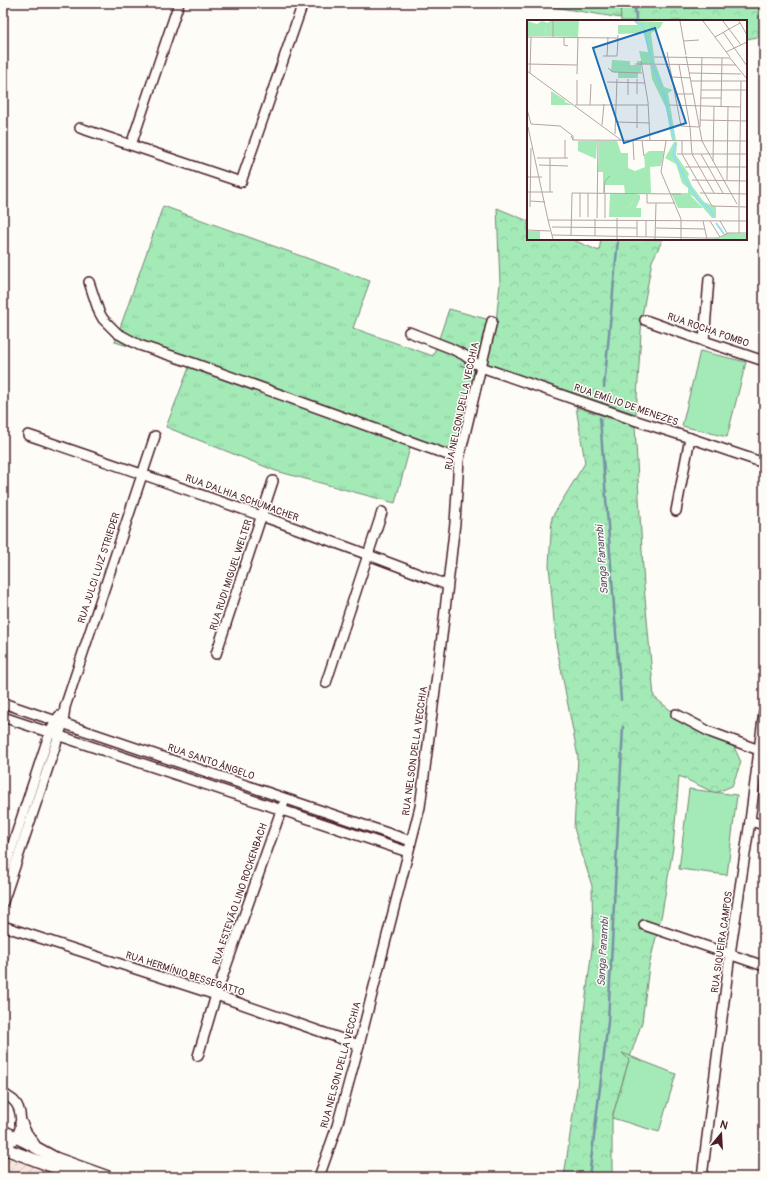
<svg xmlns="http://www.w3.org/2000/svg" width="767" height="1180" viewBox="0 0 767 1180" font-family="Pangolin,sans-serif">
  <defs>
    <pattern id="industrial-furrows" width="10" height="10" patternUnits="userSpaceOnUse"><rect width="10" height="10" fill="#f6e6db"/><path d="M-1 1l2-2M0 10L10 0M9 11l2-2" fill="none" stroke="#d4c5bc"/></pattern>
    <pattern id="grass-tufts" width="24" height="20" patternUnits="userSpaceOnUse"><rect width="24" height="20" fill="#a3eab7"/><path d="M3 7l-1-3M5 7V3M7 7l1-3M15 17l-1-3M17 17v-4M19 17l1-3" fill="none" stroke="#8ec89e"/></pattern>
    <pattern id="forest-crowns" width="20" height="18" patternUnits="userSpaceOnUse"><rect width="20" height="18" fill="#a3eab7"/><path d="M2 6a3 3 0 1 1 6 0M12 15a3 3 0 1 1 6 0" fill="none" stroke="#8ec89e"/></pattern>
  </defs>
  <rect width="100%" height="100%" fill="#fdfcf7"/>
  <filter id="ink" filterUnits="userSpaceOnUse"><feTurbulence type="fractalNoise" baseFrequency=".025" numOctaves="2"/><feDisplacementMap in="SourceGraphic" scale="8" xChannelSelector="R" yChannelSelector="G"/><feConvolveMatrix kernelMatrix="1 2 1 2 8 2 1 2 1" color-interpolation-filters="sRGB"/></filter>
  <g filter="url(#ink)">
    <path fill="url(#industrial-furrows)" d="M3,1156l53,18 -1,3h-52z"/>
    <g fill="url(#grass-tufts)" stroke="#768471">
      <path d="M529,3h91l1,15z"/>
      <path d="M163,206l207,75 -17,47 80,28 16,-47 41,11 -15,50 -15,-5 17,6 -25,83 -40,-14 -17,63 -119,-32 -110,-44 24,-62 -75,-23z"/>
    </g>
    <g fill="url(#forest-crowns)" stroke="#768471">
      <path d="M620,3h144v33l-18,3v-18h-125z"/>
      <path d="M497,208l31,13v18h43l28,12 2,-12h62l-11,22 -10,55 -6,98 -151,-51 11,-41 4,-39z"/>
      <path d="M576,407l59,19 9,160 10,111 30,24 50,26 7,15 -9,24 -17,7 -36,-17 -6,72 -11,65 -13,53 -7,56 -13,38 -17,58v59h-48l13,-91 7,-74 9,-71 -1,-55 -18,-58 4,-71 -22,-114 -7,-78 3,-48 33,-54z"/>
    </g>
    <g fill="#a3eab7" stroke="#768471">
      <path d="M700,351l46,11 -19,75 -45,-11z"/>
      <path d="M689,789l48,6 -10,80 -48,-6z"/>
      <path d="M622,1053l54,21 -17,58 -47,-14 17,-58z"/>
    </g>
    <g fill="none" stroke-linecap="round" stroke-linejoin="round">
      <g stroke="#7692a4" stroke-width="2.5">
        <path d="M635,3l1,18"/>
        <path d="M604,387l14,-148"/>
        <path d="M600,418l21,282"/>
        <path d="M589,1177l19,-155 15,-295"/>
      </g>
      <g stroke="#4a1f2b" stroke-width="12">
        <g id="minor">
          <path d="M80,128l161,54 62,-179"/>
          <path d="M131,145l48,-142"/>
          <path d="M89,282l10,30 4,7 14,14 22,12 54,18 266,96"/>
          <path d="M645,320l59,21 60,20"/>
          <path d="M409,332l41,16 14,7 17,12 156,54 53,17 74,25"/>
          <path d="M704,341l5,-62"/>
          <path d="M28,435c140,48 281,96 419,150"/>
          <path d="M676,511l14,-73"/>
          <path d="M216,654l57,-173"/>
          <path d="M326,683l56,-171"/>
          <path d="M3,703l408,138"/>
          <path d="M676,714l34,18 49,18"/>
          <path d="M3,717l405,135"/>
          <path d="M750,821l14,4"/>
          <path d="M3,874l47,-142 9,-16"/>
          <path d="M3,902l60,-179 2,-16 90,-271"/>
          <path d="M644,925l120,41"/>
          <path d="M3,926l213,69 143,50"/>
          <path d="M198,1056l18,-61 67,-190"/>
          <path d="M3,1093c3,3 8,5 11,8 8,8 9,27 2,36 -2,4 -9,7 -13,9"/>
          <path d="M319,1177l18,-51 22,-81 61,-238 22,-171 13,-113 4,-64 33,-138"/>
          <path d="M702,1177l28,-223 20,-133 14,-110"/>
        </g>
      </g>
      <g stroke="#4a1f2b" stroke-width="14">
        <g id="tertiary">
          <path d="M21,1123l4,9 9,13"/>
          <path d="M3,1131l21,10 31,17 53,19"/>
          <path d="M3,1148l78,29"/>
        </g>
      </g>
      <use href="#minor" stroke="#fdfcf7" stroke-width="9"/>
      <use href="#tertiary" stroke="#fdfcf7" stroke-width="11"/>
    </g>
  </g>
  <g text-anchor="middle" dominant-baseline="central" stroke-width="3" stroke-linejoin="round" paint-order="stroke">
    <g font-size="10" fill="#4a1f2b" stroke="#fdfcf7">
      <text transform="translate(708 330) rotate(19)">RUA ROCHA POMBO</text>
      <text transform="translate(626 405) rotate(19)">RUA EMÍLIO DE MENEZES</text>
      <text transform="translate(462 406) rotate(-78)">RUA NELSON DELLA VECCHIA</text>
      <text transform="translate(242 498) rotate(20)">RUA DALHIA SCHUMACHER</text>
      <text transform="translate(99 568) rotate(-72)">RUA JULCI LUIZ STRIEDER</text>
      <text transform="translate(231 575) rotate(-72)">RUA RUDI MIGUEL WELTER</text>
      <text transform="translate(415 751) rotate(-82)">RUA NELSON DELLA VECCHIA</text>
      <text transform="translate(211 762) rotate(19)">RUA SANTO ÂNGELO</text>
      <text transform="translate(240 894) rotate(-71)">RUA ESTEVÃO LINO ROCKENBACH</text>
      <text transform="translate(722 942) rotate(-82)">RUA SIQUEIRA CAMPOS</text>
      <text transform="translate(185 974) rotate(18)">RUA HERMÍNIO BESSEGATTO</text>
      <text transform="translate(341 1065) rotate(-75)">RUA NELSON DELLA VECCHIA</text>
    </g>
    <g font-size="11" font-style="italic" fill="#605867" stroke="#fdfcf7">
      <text transform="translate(602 560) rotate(-94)">Sanga Panambi</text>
      <text transform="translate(603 952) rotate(-87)">Sanga Panambi</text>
    </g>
  </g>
  <g transform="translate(527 20)">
    <rect width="220" height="220" fill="#fdfcf7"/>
    <path d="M0,5h18l1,11h-19zM91,5h21l5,8 -26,1zM85,40l18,1v4h7v-4h4v11l-3,1v5h-20v-6h-7zM24,71l14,9v2l8,3h-22zM144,173h17l15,15h-25zM83,174h27l-7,12 -9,5 -1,6h-11zM200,213l20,1v5h-41l14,-1z" fill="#a3eab7"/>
    <path d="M0,1l10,3 5,-3 6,2 2,-2h29l-1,16 -32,-1 -1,-11h-18zM107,1l29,1 -3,6 -9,5 4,31h-13l-3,-13 9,1 -1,-7 -4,-14zM123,45h6l8,22 9,3 -5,3 8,47h-4l-1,-4 -5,-28 -14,-29zM51,121h19l-1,18 -18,-8zM72,121h18l4,12h7v15l7,3 10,-4 -1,-12 5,-4h15l-3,15 -11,1 1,26h-26l-1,-8h-19v8l-2,-1v-20h-5zM147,122h3l-1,13 13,19 -1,3 4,9 12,16 12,5v11h-4l-19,-22 -5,-1v-7l-6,-5 -6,-19 -11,-6zM110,174l3,1v4l-4,9h5v9h-21v-6l10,-5zM0,211h13v8h-13z" fill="#a3eab7"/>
    <path fill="none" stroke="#93def4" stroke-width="2" d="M108,1l8,5 9,36M126,46l9,22M136,70l11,49M149,123l-3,11 17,34 10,14 10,7 4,8M189,203l8,11"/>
    <path fill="none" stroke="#b5a4a5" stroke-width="1" d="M26,1v16M153,1l6,34M176,1l27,36M196,1l18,24M212,1l8,14M196,12l24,34M0,17l91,1v-3M37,17v8l4,1M188,17l25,-14M156,21l16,-1M140,32l14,74 18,1M199,32l21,-10M76,36h14l1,-18M80,36l1,-19M159,36l16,85 35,63M127,37l76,1 17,21M114,41l7,41 2,39M0,44l50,1M108,44l101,1M152,45l11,62 2,27 22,39M81,48l5,4 29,1M0,51l94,69M3,53l1,-36M162,53l52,1M50,54l1,-36M145,57l19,1M164,61h56M80,62l38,1M174,70h46M110,74v-15M148,74h18M101,75v-16M173,78h21M48,85h73M50,85v-25M63,85l1,-21M142,85l72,2M194,87l1,-49M0,89l4,15M173,100l47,1M90,102l33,1M4,104l29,2 13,10v4l-2,-4M75,105l2,-21M1,107l20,93 199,1M173,107l2,-70M110,108v-23M88,114l2,-55M46,120l174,1M106,121l1,19M115,121l2,15M139,121l-5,31 20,47v20M155,121v13l30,52 35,1M150,134h70M174,134l22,39M10,138h31M38,138v-18M186,141l1,-55M12,145l29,1M158,147h62M0,157h15M165,160l55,1M200,160l1,-74M0,172h26M23,172v-34M77,173l1,-12 5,-5M173,173l47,1M120,174v9h28M3,181l15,1M212,186l2,-125M3,187l1,-59M53,197v-24M61,197v-24M70,198l1,-78M78,198v-25M21,200l5,19M176,201l4,18M183,201l10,16M193,201l7,12M25,207l85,1M129,208l49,1M0,210l23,1M212,213v-26M25,215l152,3h14l10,-5h19M44,216l1,-43 109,1M68,216v-17M110,217v-17M119,217v-17M90,219v-21M128,219l1,-36"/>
    <path fill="#1f6fb2" fill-opacity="0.15" stroke="#1f6fb2" stroke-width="2" d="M128,8l31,95 -62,20 -31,-95z"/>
    <rect width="220" height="220" fill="none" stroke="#4a1f2b" stroke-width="2"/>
  </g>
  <rect width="767" height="1180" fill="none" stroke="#fdfcf7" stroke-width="16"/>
  <rect x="8" y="8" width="751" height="1164" fill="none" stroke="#4a1f2b" stroke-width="1.5" filter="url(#ink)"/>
  <g transform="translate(721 1134) rotate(18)" stroke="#fdfcf7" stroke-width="3" paint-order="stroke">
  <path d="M0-3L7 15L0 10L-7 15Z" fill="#4a1f2b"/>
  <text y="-6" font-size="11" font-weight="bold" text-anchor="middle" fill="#4a1f2b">N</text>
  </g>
</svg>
